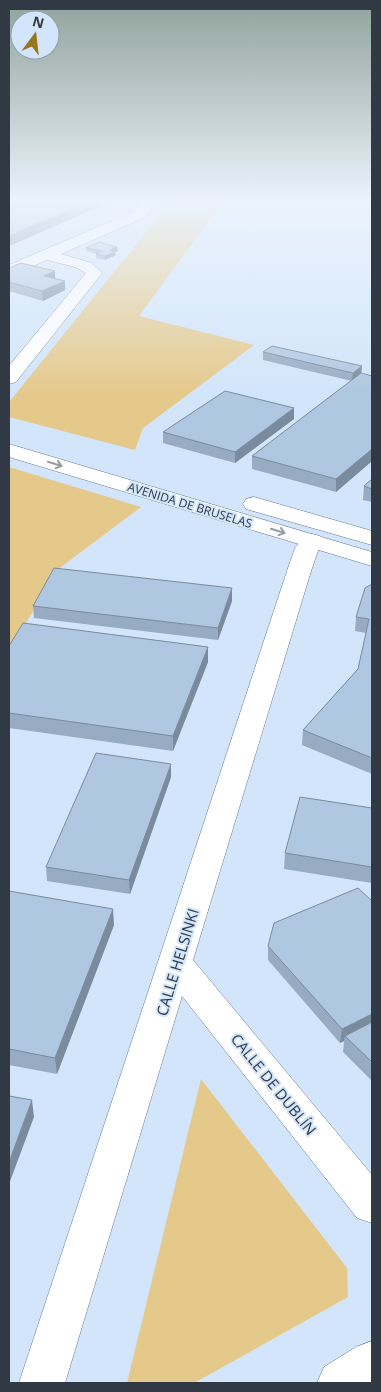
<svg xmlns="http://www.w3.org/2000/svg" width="381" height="1392" viewBox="0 0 381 1392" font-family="'Open Sans',sans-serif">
  <rect width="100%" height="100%" fill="#d2e5fa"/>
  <g fill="#e5c98b">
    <path d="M172,200h52l-85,116 115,29 -111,83 -8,22 -126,-33 1,-16z"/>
    <path d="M9,467l132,40 -84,63 -48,82z"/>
    <path d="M201,1079l146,189 1,29 -154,86h-67z"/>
  </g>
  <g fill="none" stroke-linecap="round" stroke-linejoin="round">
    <g stroke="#657a92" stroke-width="1">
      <g id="minor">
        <path d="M144,200h15l-16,18 -82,36 31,9 10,10 -86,109 -7,2v-18l77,-93 -11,-6 -28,-7 -38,16v-11l124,-53z"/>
        <path d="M312,534l8,2 4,5 -5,7 -8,23 -118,389 179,215v48l-15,-5 -175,-222 -117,387h-46l268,-812 8,-23 9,-12z"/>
        <path d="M372,1341v42h-55l7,-16 32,-20z"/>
      </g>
    </g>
    <g stroke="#657a92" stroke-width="1">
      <g id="major">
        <path d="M9,444l363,108v14l-363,-109z"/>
        <path d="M254,497l118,34v14l-126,-36 -3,-5 3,-5z"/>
      </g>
    </g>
    <use href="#minor" fill="#fff" fill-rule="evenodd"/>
    <use href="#major" fill="#fff" fill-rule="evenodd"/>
  </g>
  <g fill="#97abc2">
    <path d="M117,247l1,4 -3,1 1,3 -11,5 -9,-2v-4l-10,-3v-3z"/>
    <path d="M9,268l56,13v9l-22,11 -34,-10z"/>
    <path d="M263,352l99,14 -1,8 11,2v85l-36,31 -84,-23v-13l100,-75 -89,-21z"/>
    <path d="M294,408v11l-59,44 -72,-20v-11z"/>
    <path d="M372,479v23l-9,-2 1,-14z"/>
    <path d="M372,584v190l-70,-29 1,-15 55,-61 8,-36 -11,-2 1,-14z"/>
    <path d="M232,601l-14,39 -184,-22 -1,-12z"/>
    <path d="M9,646l199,16 -35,89 -164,-23z"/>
    <path d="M171,777l-41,117 -83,-13 -1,-14z"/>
    <path d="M372,808v75l-88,-14 1,-16z"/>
    <path d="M9,891l105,34 -57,149 -48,-9z"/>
    <path d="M372,901v180l-29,-29 1,-11 -4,2 -72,-83v-14z"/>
  </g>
  <g fill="#7b8b9e">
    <path d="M92,200h23l-106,46v-10z"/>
    <path d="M117,247l1,4 -8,3v-4z"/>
    <path d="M115,252l1,3 -11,5v-4z"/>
    <path d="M55,271v10l-11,-5z"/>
    <path d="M65,281v9l-22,11 -1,-10z"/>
    <path d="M362,366l-1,8 -9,7 1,-8z"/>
    <path d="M294,408v11l-59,44v-11z"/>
    <path d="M372,449v12l-36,31v-13z"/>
    <path d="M232,588v13l-14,39v-12z"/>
    <path d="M208,647v15l-35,89v-15z"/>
    <path d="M171,764v13l-41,117 -1,-14z"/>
    <path d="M113,909l1,16 -57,149 -2,-16z"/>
    <path d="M372,1014v13l-27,9 -1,5 -4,2 2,-14z"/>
    <path d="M32,1100l2,17 -25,67v-22z"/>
  </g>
  <g fill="#b0c7e1" stroke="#7b8b9e">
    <path d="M9,200h83l-83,36z"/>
    <path d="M99,242l18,5 -7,3 5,2 -10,4 -9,-2 6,-3 -16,-3z"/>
    <path d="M21,263l34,8 -11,5 21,5 -23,10 -33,-9v-14z"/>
    <path d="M272,346l90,20 -9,7 -90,-21z"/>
    <path d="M361,373l11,3v73l-36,30 -84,-23z"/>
    <path d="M225,391l69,17 -59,44 -72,-20z"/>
    <path d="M372,479v10l-8,-3z"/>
    <path d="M54,568l178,20 -14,40 -185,-22z"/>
    <path d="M372,584v174l-69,-28 55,-61 11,-50 -13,-2 9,-29z"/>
    <path d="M23,623l185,24 -35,89 -164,-23v-67z"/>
    <path d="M96,753l75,11 -42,116 -83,-13z"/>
    <path d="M300,797l72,11v59l-87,-14z"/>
    <path d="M358,888l14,13v113l-30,15 -74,-83 6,-23z"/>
    <path d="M9,891l104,18 -58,149 -46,-9z"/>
    <path d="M372,1022v40l-27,-26z"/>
    <path d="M9,1096l23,4 -23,62z"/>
  </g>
  <defs><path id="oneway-shaft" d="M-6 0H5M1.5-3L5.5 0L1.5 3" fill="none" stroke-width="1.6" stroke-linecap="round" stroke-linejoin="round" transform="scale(1.25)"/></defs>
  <g stroke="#989ca2">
    <use href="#oneway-shaft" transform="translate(55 464) rotate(17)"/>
    <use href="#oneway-shaft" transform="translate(278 531) rotate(17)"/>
  </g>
  <linearGradient id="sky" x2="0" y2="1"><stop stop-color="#91a39c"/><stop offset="0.51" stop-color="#ebf3fd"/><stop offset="1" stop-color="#ebf3fd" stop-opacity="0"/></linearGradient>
  <rect width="381" height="395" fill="url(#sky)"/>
  <g text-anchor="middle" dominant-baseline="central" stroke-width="4" stroke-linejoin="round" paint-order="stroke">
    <g font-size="12" fill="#303944" stroke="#d2e5fa">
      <text transform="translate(190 505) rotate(17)">AVENIDA DE BRUSELAS</text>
    </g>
    <g font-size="15" fill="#303944" stroke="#d2e5fa">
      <text transform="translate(177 962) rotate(-73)">CALLE HELSINKI</text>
      <text transform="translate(274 1084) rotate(51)">CALLE DE DUBLÍN</text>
    </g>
  </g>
  <rect width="381" height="1392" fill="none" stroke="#303944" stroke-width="20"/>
  <g transform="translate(35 35) rotate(15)"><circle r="24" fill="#d2e5fa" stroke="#91a0b1"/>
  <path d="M0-4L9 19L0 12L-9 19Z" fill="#96761e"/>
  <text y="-8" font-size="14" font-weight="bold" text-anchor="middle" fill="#303944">N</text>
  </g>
</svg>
